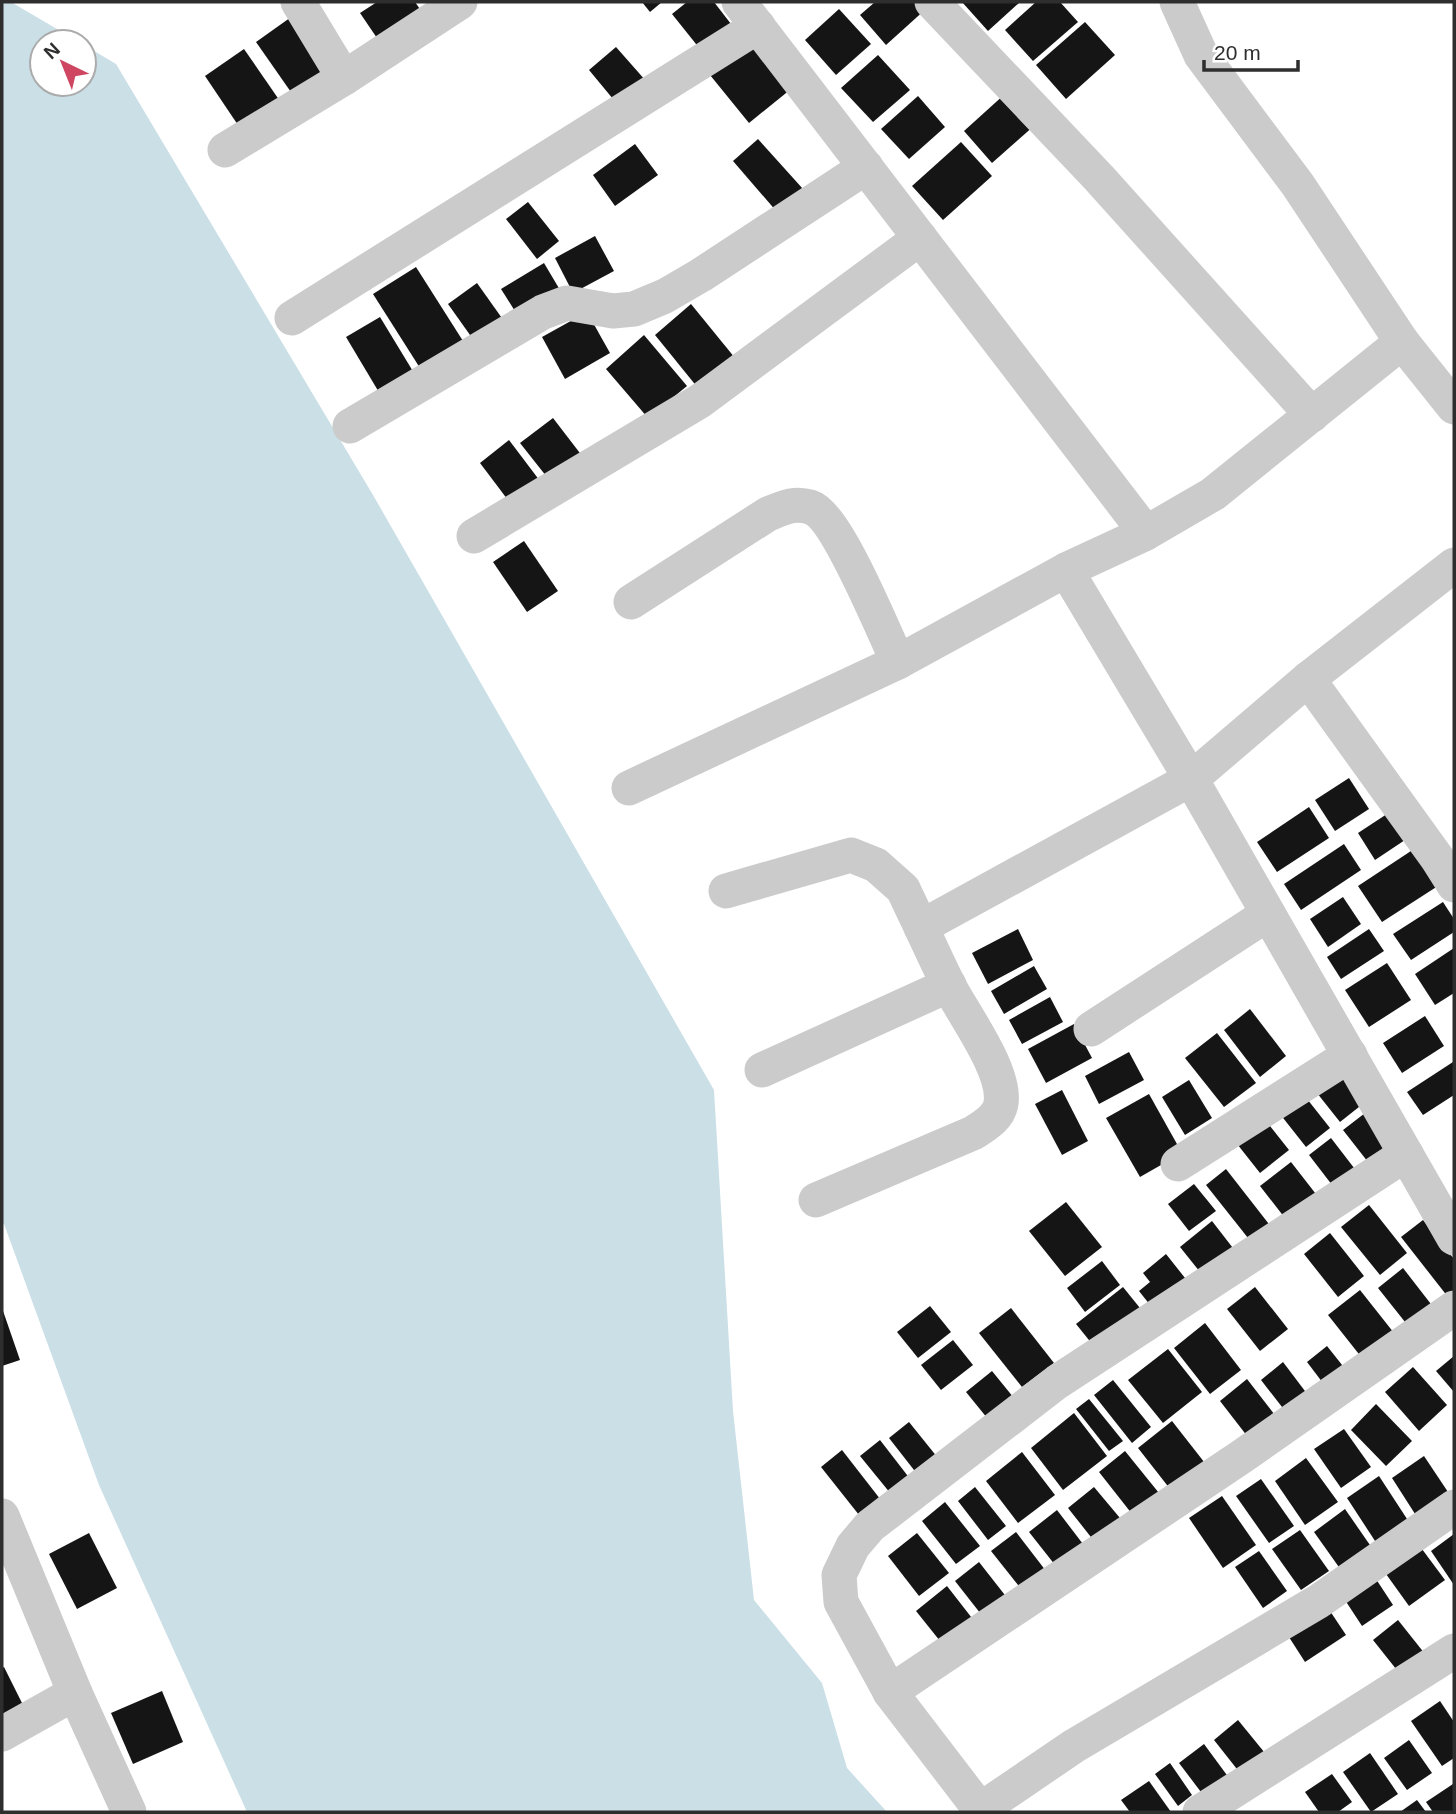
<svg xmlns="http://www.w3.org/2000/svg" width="1456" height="1814" viewBox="0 0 1456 1814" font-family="Arial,sans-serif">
  <rect width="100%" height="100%" fill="#fff"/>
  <path fill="#cbdfe7" d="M2,2h9l68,40h-37v42h42v-39l32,19 257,431 341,595 19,321 21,189 68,83 25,85 40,44h-640l-148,-327 -95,-261h-2z"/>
  <g fill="#151515">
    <path d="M377,2h38l7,10 -43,29 -19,-28z"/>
    <path d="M642,2h20l-12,10z"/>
    <path d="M687,2h27l17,22 -31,25 -28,-35z"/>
    <path d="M875,2h46l6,6 -41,37 -26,-30z"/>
    <path d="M962,2h58l-32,29z"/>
    <path d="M1036,2h24l18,20 -45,39 -28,-31z"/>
    <path d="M839,9l32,35 -35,31 -31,-35z"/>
    <path d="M294,15l37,52 -38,28 -37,-53z"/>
    <path d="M1085,22l30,33 -49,44 -30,-34z"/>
    <path d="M752,41l39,48 -42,34 -39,-48z"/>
    <path d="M616,47l30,34 -28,24 -29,-35z"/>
    <path d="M244,49l38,55 -40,27 -37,-55z"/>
    <path d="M878,55l32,35 -37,32 -32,-34z"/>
    <path d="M1006,93l29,32 -43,38 -28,-32z"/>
    <path d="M918,96l27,31 -36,32 -28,-30z"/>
    <path d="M758,139l45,50 -26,23 -44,-51z"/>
    <path d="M961,142l31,34 -49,44 -31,-34z"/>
    <path d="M635,144l23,31 -43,31 -22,-31z"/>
    <path d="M528,202l31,39 -22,18 -31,-40z"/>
    <path d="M595,236l19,35 -41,22 -18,-35z"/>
    <path d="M544,263l16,27 -42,26 -17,-27z"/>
    <path d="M416,267l47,74 -43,27 -47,-74z"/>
    <path d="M477,283l27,38 -29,21 -27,-38z"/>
    <path d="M691,304l44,54 -37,30 -43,-53z"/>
    <path d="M587,312l23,41 -45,26 -23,-42z"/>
    <path d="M380,317l34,56 -34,21 -34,-57z"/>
    <path d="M644,335l43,51 -39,32 -42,-49z"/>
    <path d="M553,418l33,43 -32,25 -34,-43z"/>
    <path d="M509,440l34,45 -29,23 -34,-45z"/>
    <path d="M524,541l34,50 -31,21 -34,-50z"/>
    <path d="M1349,778l20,31 -34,22 -20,-31z"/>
    <path d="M1309,807l20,31 -52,34 -20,-30z"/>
    <path d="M1393,810l18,26 -36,24 -17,-27z"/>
    <path d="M1344,844l17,26 -60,40 -17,-26z"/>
    <path d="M1417,847l24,37 -59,38 -24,-36z"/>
    <path d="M1343,897l18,27 -33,23 -18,-28z"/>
    <path d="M1443,902l11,17v13l-43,28 -18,-26z"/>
    <path d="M1018,929l15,31 -45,24 -16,-31z"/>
    <path d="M1369,929l15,22 -43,28 -14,-22z"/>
    <path d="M1454,948v45l-19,12 -20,-31z"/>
    <path d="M1387,963l24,37 -42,27 -24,-37z"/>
    <path d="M1034,966l13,23 -43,25 -13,-23z"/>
    <path d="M1050,997l13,25 -41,22 -13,-24z"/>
    <path d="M1250,1009l36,47 -26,21 -36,-47z"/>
    <path d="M1425,1016l19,30 -42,27 -19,-30z"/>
    <path d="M1074,1024l18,34 -46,25 -18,-34z"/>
    <path d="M1217,1033l39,50 -32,24 -39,-49z"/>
    <path d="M1129,1052l15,28 -45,24 -14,-28z"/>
    <path d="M1453,1062l1,33 -31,20 -16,-23z"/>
    <path d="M1338,1069l26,34 -24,19 -27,-34z"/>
    <path d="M1189,1080l23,38 -27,17 -23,-38z"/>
    <path d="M1062,1090l26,51 -26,14 -27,-51z"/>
    <path d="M1300,1090l30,38 -24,19 -30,-38z"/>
    <path d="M1149,1094l33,59 -42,24 -34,-59z"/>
    <path d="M1369,1110l32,41 -26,20 -32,-41z"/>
    <path d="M1259,1112l30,38 -29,23 -30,-38z"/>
    <path d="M1331,1138l30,39 -22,17 -30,-39z"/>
    <path d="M1291,1162l28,36 -31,24 -28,-36z"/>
    <path d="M1226,1169l46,59 -20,15 -46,-58z"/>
    <path d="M1194,1184l22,27 -27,20 -21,-27z"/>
    <path d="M1066,1202l36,45 -37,29 -36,-45z"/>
    <path d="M1369,1205l38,48 -27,22 -39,-48z"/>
    <path d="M1423,1220l31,39v33l-6,5 -47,-60z"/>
    <path d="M1212,1221l24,31 -32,25 -24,-30z"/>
    <path d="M1330,1233l34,43 -26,21 -34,-43z"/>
    <path d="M1166,1254l23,29 -35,27 -15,-19 11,-9 -7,-9z"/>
    <path d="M1102,1261l18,24 -35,27 -18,-24z"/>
    <path d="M1403,1268l31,40 -25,19 -31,-39z"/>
    <path d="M1123,1287l21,26 -47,37 -21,-26z"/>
    <path d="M1255,1287l33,42 -28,22 -33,-42z"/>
    <path d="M1360,1290l34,43 -32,25 -34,-43z"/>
    <path d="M930,1306l21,26 -33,26 -21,-26z"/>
    <path d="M2,1308l18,52 -18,6z"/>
    <path d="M1011,1308l43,55 -32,24 -43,-54z"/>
    <path d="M1205,1323l36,47 -31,24 -36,-46z"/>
    <path d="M953,1340l20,25 -32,25 -20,-25z"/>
    <path d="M1327,1346l23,29 -21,16 -22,-29z"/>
    <path d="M1168,1349l34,43 -39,31 -35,-43z"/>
    <path d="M1454,1356v36l-18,-21z"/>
    <path d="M1283,1362l28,37 -22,17 -28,-36z"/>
    <path d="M1413,1367l34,38 -28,26 -34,-39z"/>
    <path d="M992,1371l26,32 -26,21 -26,-32z"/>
    <path d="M1247,1379l31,40 -27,22 -31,-40z"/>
    <path d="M1113,1380l38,47 -19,16 -38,-48z"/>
    <path d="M1089,1399l34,42 -14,10 -33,-42z"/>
    <path d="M1376,1404l36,37 -26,25 -35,-36z"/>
    <path d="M1074,1413l33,43 -44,34 -32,-42z"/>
    <path d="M1172,1421l36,46 -34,27 -36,-46z"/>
    <path d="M909,1422l33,41 -21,16 -32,-41z"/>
    <path d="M1344,1429l27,38 -30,21 -27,-39z"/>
    <path d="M880,1440l34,44 -19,15 -35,-43z"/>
    <path d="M842,1450l42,54 -21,16 -42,-53z"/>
    <path d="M1125,1451l38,47 -27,21 -37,-47z"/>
    <path d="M1022,1452l33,43 -37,28 -32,-42z"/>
    <path d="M1424,1456l26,39 -33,22 -25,-39z"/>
    <path d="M1306,1458l32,44 -33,23 -30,-44z"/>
    <path d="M1379,1476l30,46 -32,22 -30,-46z"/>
    <path d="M1261,1479l33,47 -25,17 -33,-47z"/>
    <path d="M975,1487l31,39 -18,14 -30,-39z"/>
    <path d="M1094,1487l31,37 -27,22 -30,-38z"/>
    <path d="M1222,1496l34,49 -33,23 -34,-50z"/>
    <path d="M945,1502l35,44 -24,18 -34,-43z"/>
    <path d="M1345,1509l27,39 -31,22 -27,-38z"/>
    <path d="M1057,1510l29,38 -27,22 -30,-38z"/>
    <path d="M1300,1530l29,41 -28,19 -29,-41z"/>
    <path d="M1016,1532l30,39 -24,19 -31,-39z"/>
    <path d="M89,1533l28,55 -40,21 -28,-55z"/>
    <path d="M917,1533l32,40 -30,23 -31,-40z"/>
    <path d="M1454,1534v51l-23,-34z"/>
    <path d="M1416,1541l29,39 -36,26 -28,-39z"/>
    <path d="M1259,1551l28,40 -24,17 -28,-41z"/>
    <path d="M979,1562l29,37 -24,19 -29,-37z"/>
    <path d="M1374,1576l19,29 -31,21 -19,-29z"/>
    <path d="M947,1586l28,36 -31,24 -28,-35z"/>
    <path d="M1328,1608l18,27 -41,27 -18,-28z"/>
    <path d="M1398,1620l31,39 -25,20 -31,-39z"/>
    <path d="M4,1667l22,44 -24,13v-56z"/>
    <path d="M162,1691l21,51 -50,22 -22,-51z"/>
    <path d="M1440,1701l14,21v36l-12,8 -31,-45z"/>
    <path d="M1238,1720l31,38 -25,20 -30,-38z"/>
    <path d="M1409,1740l23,33 -25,17 -23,-32z"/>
    <path d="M1204,1744l28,38 -25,18 -28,-37z"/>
    <path d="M1370,1753l28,41 -27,18 -28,-40z"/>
    <path d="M1170,1763l22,32 -14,11 -23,-32z"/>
    <path d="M1332,1774l20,28 -14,10h-19l-14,-20z"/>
    <path d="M1149,1781l22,31h-41l-9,-12z"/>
    <path d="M1453,1784l1,28h-21l-7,-10z"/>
    <path d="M1417,1800l9,12h-26z"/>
  </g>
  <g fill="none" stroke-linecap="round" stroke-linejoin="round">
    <g stroke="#cbcbcb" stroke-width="35">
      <path d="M298,2l46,76 116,-76"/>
      <path d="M932,2l167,176 213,237"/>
      <path d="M1177,2l24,53 97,130 104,157"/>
      <path d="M225,150l119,-72"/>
      <path d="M292,318l466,-292"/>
      <path d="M350,426l193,-114 24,-9 46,8 21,-2 31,-13 36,-21 165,-108"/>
      <path d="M1146,533l67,-39 189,-152 52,65"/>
      <path d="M474,536l226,-135 220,-163"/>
      <path d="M1454,565l-146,114 -117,100 263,459"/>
      <path d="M631,602l137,-88c15,-6 26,-12 42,-7 27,8 74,126 88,155"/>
      <path d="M1308,679l129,179 17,27"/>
      <path d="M629,788l269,-126 168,-92"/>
      <path d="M726,891l125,-36 25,10 27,24 18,38 270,-148 -125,-209 80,-37 -407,-531"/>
      <path d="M1091,1029l177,-115"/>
      <path d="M762,1070l187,-85"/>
      <path d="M1178,1164l172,-109"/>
      <path d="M816,1200l157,-67c11,-7 26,-15 28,-30 5,-32 -37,-88 -52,-117 -10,-20 -19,-40 -28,-59"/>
      <path d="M2,1516l73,177 -73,41"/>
      <path d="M890,1692l351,-235 213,-149"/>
      <path d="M75,1693l54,119"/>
      <path d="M980,1810l94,-64 245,-145 135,-94"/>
      <path d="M982,1812l-92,-120 -49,-90 -2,-27 14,-29 17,-20 187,-144 349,-228"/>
      <path d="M1200,1812l254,-161"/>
    </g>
  </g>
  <rect width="1456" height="1814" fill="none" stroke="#2e2e2e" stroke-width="7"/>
  <g transform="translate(63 63) rotate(317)"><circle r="33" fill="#ffffff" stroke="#ababab" stroke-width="2"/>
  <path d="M0-5L12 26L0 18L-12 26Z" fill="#ce4661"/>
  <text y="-10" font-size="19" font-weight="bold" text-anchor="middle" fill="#2e2e2e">N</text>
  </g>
  <path d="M1204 60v10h94v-10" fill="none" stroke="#2e2e2e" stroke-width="3.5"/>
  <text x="1214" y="60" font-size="21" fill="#2e2e2e" stroke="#ffffff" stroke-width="5" paint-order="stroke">20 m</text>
</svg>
